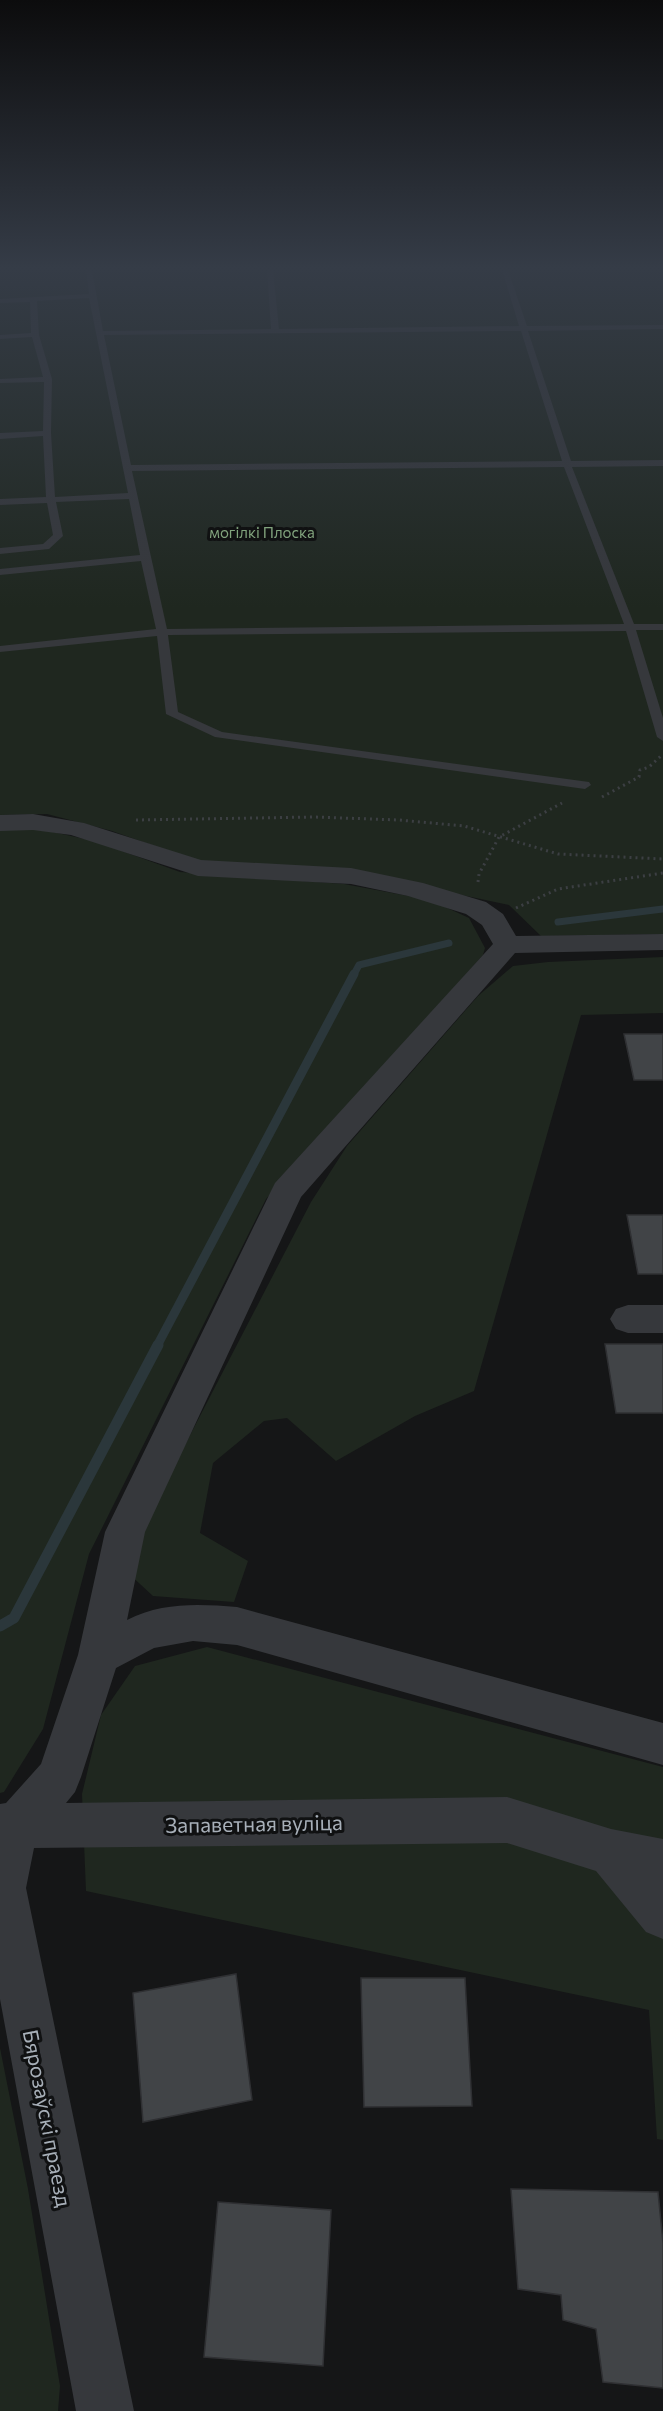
<svg xmlns="http://www.w3.org/2000/svg" width="663" height="2411" viewBox="0 0 663 2411" font-family="Commissioner,sans-serif">
  <rect width="100%" height="100%" fill="#151617"/>
  <g fill="#1f271f">
    <path d="M0,270h663v664l-122,2 -32,-31 -52,-11 -263,-34 -82,-29 -65,-17 -47,1z"/>
    <path d="M30,827l64,14 86,31 164,12 86,16 39,18 16,30 -2,7 -217,244 -177,355 -46,175 -39,63 -4,1v-965z"/>
    <path d="M663,957v56l-82,2 -107,376 -59,25 -79,45 -49,-43 -23,3 -51,42 -13,70 48,28 -14,41 -81,-6 -26,-24 17,-48 167,-322 36,-56 131,-150 35,-30 35,-4z"/>
    <path d="M207,1647l456,120v373l-6,-1 -8,-129 -563,-119 -4,-97 19,-79 34,-49z"/>
    <path d="M0,2048l28,141 32,197 -2,25h-58z"/>
  </g>
  <g fill="none" stroke-linecap="round" stroke-linejoin="round">
    <g stroke="#2b373b" stroke-width="7">
      <path d="M558,922l105,-13"/>
      <path d="M353,976l6,-11 90,-22"/>
    </g>
    <path stroke="#2b373b" stroke-width="9" d="M157,1346l197,-372"/>
    <path stroke="#2b373b" stroke-width="11" d="M0,1626l14,-8 144,-273"/>
  </g>
  <g fill="#414447" stroke="#2f3033" stroke-width="1.5">
    <path d="M624,1034h39v46h-29z"/>
    <path d="M627,1215h36v59h-25z"/>
    <path d="M605,1344h58v69h-47z"/>
    <path d="M236,1974l16,126 -109,22 -10,-129z"/>
    <path d="M361,1978h104l7,128 -108,1z"/>
    <path d="M511,2189l147,3 5,51v145l-60,-6 -7,-53 -33,-9 -2,-25 -43,-6z"/>
    <path d="M218,2202l113,8 -8,156 -119,-9z"/>
  </g>
  <g fill="none" stroke-linecap="round" stroke-linejoin="round">
    <g stroke="#3c3f43" stroke-width="3" stroke-dasharray="2 4" stroke-linecap="butt">
      <path d="M602,797l37,-20 1,-7 9,-3 13,-12"/>
      <path d="M136,820l178,-3 85,3 65,6 94,28 105,5"/>
      <path d="M478,882l1,-8 20,-37 63,-34"/>
      <path d="M516,908l42,-19 105,-16"/>
    </g>
    <path fill="#36383c" fill-rule="evenodd" d="M86,270h6l11,61 168,-2 -4,-59h6l6,59 240,-3 -17,-56h6l19,56 136,-1v4l-135,2 43,130 92,-1v6l-91,1 62,157h29v6h-27l27,88v23l-6,-4 -31,-106 -458,4 10,77 44,20 367,50 2,3 -6,4 -370,-52 -49,-23 -9,-78 -157,16v-6l156,-17 -15,-68 -141,14v-6l140,-14 -11,-56 -73,3 7,34 -14,13 -49,5v-6l43,-4 10,-9 -6,-32 -47,2v-6l46,-2 -3,-61 -43,3v-6l43,-2 1,-49 -44,1v-4l43,-2 -11,-40 -32,2v-4l31,-2 -1,-31 -30,1v-4l89,-5zM89,298l39,195 -73,4 -4,-64 1,-54 -13,-44 -2,-34zM521,331l41,130 -431,4 -27,-130zM564,467l60,157 -457,5 -35,-158z"/>
    <g fill="#36383c" fill-rule="evenodd">
      <path d="M33,814l51,9 117,37 150,8 72,15 63,19 17,12 13,22 147,-2v16l-148,3 -214,244 -156,335 -18,88c35,-18 72,-16 110,-13l426,116v42l-426,-120 -44,-4 -39,7 -38,20 -35,109 -6,15 -9,11 441,-6 104,32 52,10v100l-17,-7 -50,-61 -89,-28 -473,5 -8,40 108,523h-58l-76,-412v-195l6,-1 35,-39 37,-109 27,-123 166,-341 4,-8 218,-239 -11,-19 -16,-11 -58,-18 -57,-12 -153,-8 -127,-41 -38,-5 -33,1v-16z"/>
      <path d="M628,1305h35v28h-35l-12,-4 -6,-10 6,-10z"/>
    </g>
  </g>
  <linearGradient id="sky" x2="0" y2="1"><stop stop-color="#0c0c0d"/><stop offset="0.44" stop-color="#353c47"/><stop offset="1" stop-color="#353c47" stop-opacity="0"/></linearGradient>
  <rect width="663" height="608" fill="url(#sky)"/>
  <g text-anchor="middle" dominant-baseline="central" stroke-width="6" stroke-linejoin="round" paint-order="stroke">
    <g font-size="15" fill="#81a37d" stroke="#101112">
      <text x="262" y="532">могілкі Плоска</text>
    </g>
    <g font-size="21" fill="#a7afb8" stroke="#101112">
      <text transform="translate(254 1823) rotate(-1)">Запаветная вуліца</text>
      <text transform="translate(48 2118) rotate(79)">Бярозаўскі праезд</text>
    </g>
  </g>
</svg>
